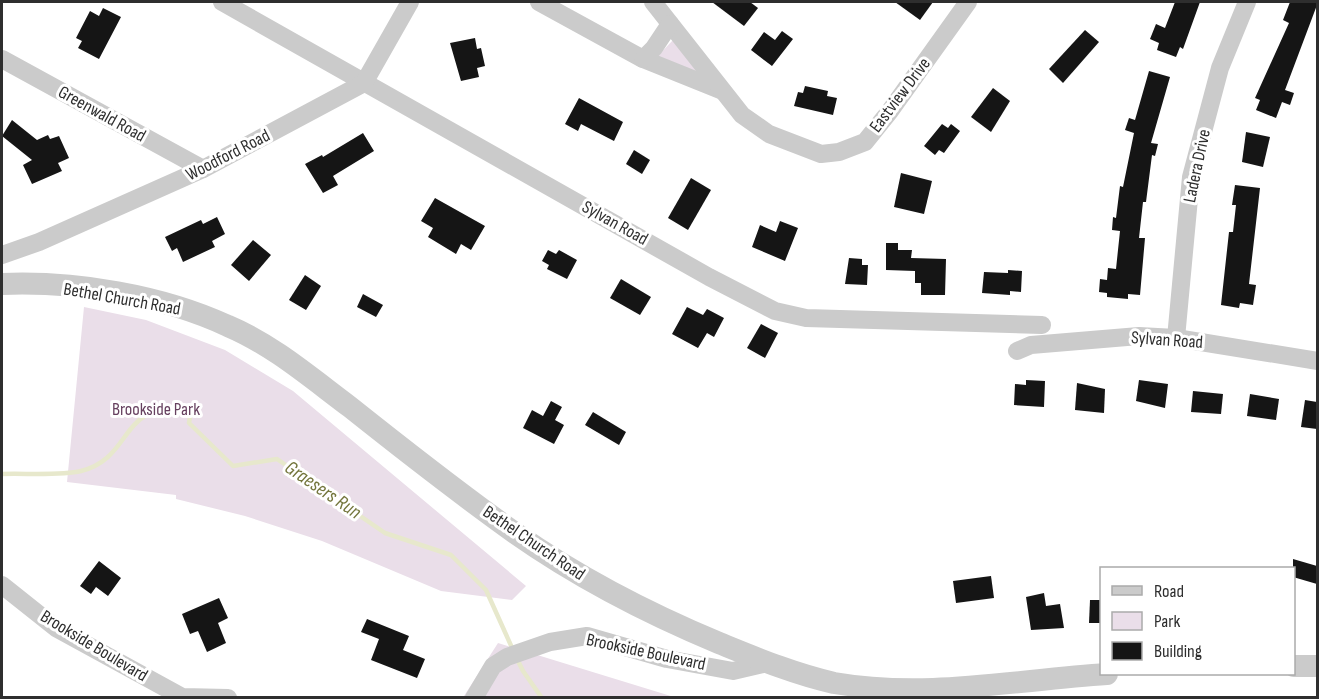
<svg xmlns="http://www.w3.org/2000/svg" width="1319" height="699" viewBox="0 0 1319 699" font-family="'Sofia Sans Condensed',sans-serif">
  <rect width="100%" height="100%" fill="#fff"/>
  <g fill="#eadee9">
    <path d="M673,40l30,39 -48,-20z"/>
    <path d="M84,307l62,13 79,30 68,41 233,195 -14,14 -71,-9 -119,-50 -77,-25 -69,-17v-4l-109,-13z"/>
    <path d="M498,643l176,54 -210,-1z"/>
  </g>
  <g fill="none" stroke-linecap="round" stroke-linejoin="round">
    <g stroke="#e7e8cc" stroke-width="4.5">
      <path d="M2,474c21,-1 59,2 79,-3 54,-13 37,-73 110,-60l-2,12 44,43 44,-7 108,74 66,22 35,35 27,60"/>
      <path d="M516,657l7,14 19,27"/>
    </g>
  </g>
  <g fill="#151515">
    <path d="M712,2h38l8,6 -14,18z"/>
    <path d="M895,2h38l-13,18z"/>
    <path d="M1175,2h25l-17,47 -3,-2 -4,10 -19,-7 2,-7 -9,-4 6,-15 9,4z"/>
    <path d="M1290,2h27v3l-32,85 9,3 -4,12 -8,-3 -6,16 -20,-8 4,-10 -5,-2 34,-75 -6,-3z"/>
    <path d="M103,8l18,9 -22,42 -21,-11 4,-7 -6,-3 14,-27 9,5z"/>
    <path d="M1085,30l14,12 -36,41 -14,-14z"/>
    <path d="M782,31l11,8 -21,27 -21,-16 13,-18 11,8z"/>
    <path d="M475,38l2,11 4,-1 4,18 -8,2 2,9 -18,4 -11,-38z"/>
    <path d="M1149,71l21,6 -19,66 7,1 -3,12 -3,-1 -6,47h-3l-4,36h6l-5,57 -12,-1v5l-21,-2v-4l-8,-1 1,-13 7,1 1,-12 8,1 4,-38 -8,-1 1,-13 3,1 4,-32 3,1 11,-54 -9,-3 4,-12 6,2z"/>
    <path d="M805,86l23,5 -1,5 10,2 -4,17 -39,-9 4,-14 5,1z"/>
    <path d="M993,88l17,13 -19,31 -20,-15z"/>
    <path d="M579,98l44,24 -9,19 -33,-17 -3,7 -13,-7z"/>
    <path d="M12,120l25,20 11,-5 2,4 9,-3 10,22 -11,5 4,8 -30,13 -9,-19 9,-5 -30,-24z"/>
    <path d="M942,124l6,4 3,-4 9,7 -16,22 -5,-3 -4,5 -11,-9z"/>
    <path d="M1246,132l24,5 -7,30 -21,-5z"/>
    <path d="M363,133l11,18 -41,25 5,9 -15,8 -18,-29 17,-9 1,2z"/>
    <path d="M634,150l16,10 -8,14 -16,-10z"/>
    <path d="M901,173l31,8 -8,33 -30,-7z"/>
    <path d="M691,178l20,12 -23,40 -20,-12z"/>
    <path d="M1235,185l25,3 -11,96 7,1 -3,20 -13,-2 -1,5 -18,-3 8,-73h4l3,-27h-4z"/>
    <path d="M435,198l50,28 -14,24 -10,-6 -5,10 -28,-17 5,-9 -12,-7z"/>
    <path d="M217,217l8,17 -13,7 3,6 -32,15 -6,-14 -5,3 -7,-14 36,-17 2,4z"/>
    <path d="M780,221l18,7 -13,33 -33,-14 8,-22 16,7z"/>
    <path d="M253,240l18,15 -22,26 -18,-16z"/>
    <path d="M886,243h12v7h14l-1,8 35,1 -1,36h-24v-12h-6v-12l-29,-1z"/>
    <path d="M548,250l8,4 3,-4 18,10 -10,19 -20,-10 2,-4 -7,-4z"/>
    <path d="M849,258l13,1v6h6l-1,20 -22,-1z"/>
    <path d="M1008,270l14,1 -1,21 -11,-1v4l-28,-2 2,-21 24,1z"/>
    <path d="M305,275l16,11 -15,24 -17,-10z"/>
    <path d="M621,279l30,18 -11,18 -30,-17z"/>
    <path d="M363,294l20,11 -7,12 -19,-10z"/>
    <path d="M687,307l16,8 4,-6 17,9 -10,19 -7,-4 -9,15 -26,-14z"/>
    <path d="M761,324l17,9 -13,25 -18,-10z"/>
    <path d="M1026,380l19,1 -1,26 -30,-2 1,-21 11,1z"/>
    <path d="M1139,380l29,4 -3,24 -29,-7z"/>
    <path d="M1077,383l28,6 -1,24 -29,-3z"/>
    <path d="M1193,391l30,3 -2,20 -30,-2z"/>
    <path d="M1250,394l29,5 -3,21 -29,-4z"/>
    <path d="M1305,400l12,2v27l-16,-2z"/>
    <path d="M551,401l11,6 -7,13 9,5 -10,19 -31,-16 9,-18 11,6z"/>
    <path d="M593,412l33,20 -7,13 -34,-20z"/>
    <path d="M1293,559l24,7v18l-24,-7z"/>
    <path d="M99,561l22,17 -13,18 -12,-9 -5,7 -11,-8z"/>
    <path d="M991,576l3,22 -38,5 -3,-22z"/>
    <path d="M1044,593l2,13 14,-2 4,24 -33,2 -5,-33z"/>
    <path d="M219,598l9,20 -10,5 8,20 -19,9 -9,-21 -8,3 -8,-20z"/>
    <path d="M1090,600h11v23h-12z"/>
    <path d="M367,619l42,17 -6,14 22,9 -8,19 -46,-18 8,-21 -18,-7z"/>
  </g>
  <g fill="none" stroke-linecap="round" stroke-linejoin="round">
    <g stroke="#cbcbcb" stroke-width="18">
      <path d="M222,2l487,275 66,34 31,7 236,7"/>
      <path d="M539,2l104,57 77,31"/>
      <path d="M653,2l89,113 27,19 52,20 18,-2 26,-10 25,-31 78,-109"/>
      <path d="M2,59l201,110"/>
      <path d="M643,59l11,-11 16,-24"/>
      <path d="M2,255l37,-13 164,-73 161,-86 46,-81"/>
      <path d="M1176,338l15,-161 29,-109 27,-66"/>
      <path d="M1017,351l14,-6 108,-9 37,2 142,23"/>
      <path d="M2,585l54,43 126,69 46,1"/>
      <path d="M474,698l19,-32 14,-9 43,-15 37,-6 80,23 66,12 34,-8"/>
    </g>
    <g stroke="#cbcbcb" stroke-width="22">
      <path d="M2,284c73,-3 159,11 226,42 45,19 83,52 122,81 54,43 109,86 165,126 64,45 132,80 204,110 37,15 75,31 115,40 93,16 180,-3 273,-9"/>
      <path d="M1294,666h24"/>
    </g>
  </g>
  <g text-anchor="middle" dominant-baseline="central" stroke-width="6" stroke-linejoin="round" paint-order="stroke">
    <g font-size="18" fill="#2e2e2e" stroke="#fff">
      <text transform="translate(900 95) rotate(-53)">Eastview Drive</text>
      <text transform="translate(102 114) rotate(29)">Greenwald Road</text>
      <text transform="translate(228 155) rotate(-27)">Woodford Road</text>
      <text transform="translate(1197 166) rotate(-78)">Ladera Drive</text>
      <text transform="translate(615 223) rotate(29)">Sylvan Road</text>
      <text transform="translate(122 299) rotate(10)">Bethel Church Road</text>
      <text transform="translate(1167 340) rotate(4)">Sylvan Road</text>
      <text transform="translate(534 543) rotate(34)">Bethel Church Road</text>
      <text transform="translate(94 646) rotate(31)">Brookside Boulevard</text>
      <text transform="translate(646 652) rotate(12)">Brookside Boulevard</text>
    </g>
    <g font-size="18" fill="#66405f" stroke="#fff">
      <text x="156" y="409">Brookside Park</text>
    </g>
    <g font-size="20" font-style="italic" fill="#74763d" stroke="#fff">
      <text transform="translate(323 490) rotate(34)">Graesers Run</text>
    </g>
  </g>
  <rect width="1319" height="699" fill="none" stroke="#2e2e2e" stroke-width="6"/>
  <rect x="1100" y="567" width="195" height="108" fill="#ffffff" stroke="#ababab" stroke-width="1.5"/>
  <rect x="1112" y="586" width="30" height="9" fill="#cbcbcb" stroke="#ababab" stroke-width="1.5"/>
  <text x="1154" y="597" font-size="18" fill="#2e2e2e">Road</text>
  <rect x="1112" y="612" width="30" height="18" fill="#eadee9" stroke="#ababab" stroke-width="1.5"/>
  <text x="1154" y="627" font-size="18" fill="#2e2e2e">Park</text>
  <rect x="1112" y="642" width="30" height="18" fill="#151515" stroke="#ababab" stroke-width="1.5"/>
  <text x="1154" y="657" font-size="18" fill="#2e2e2e">Building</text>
</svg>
